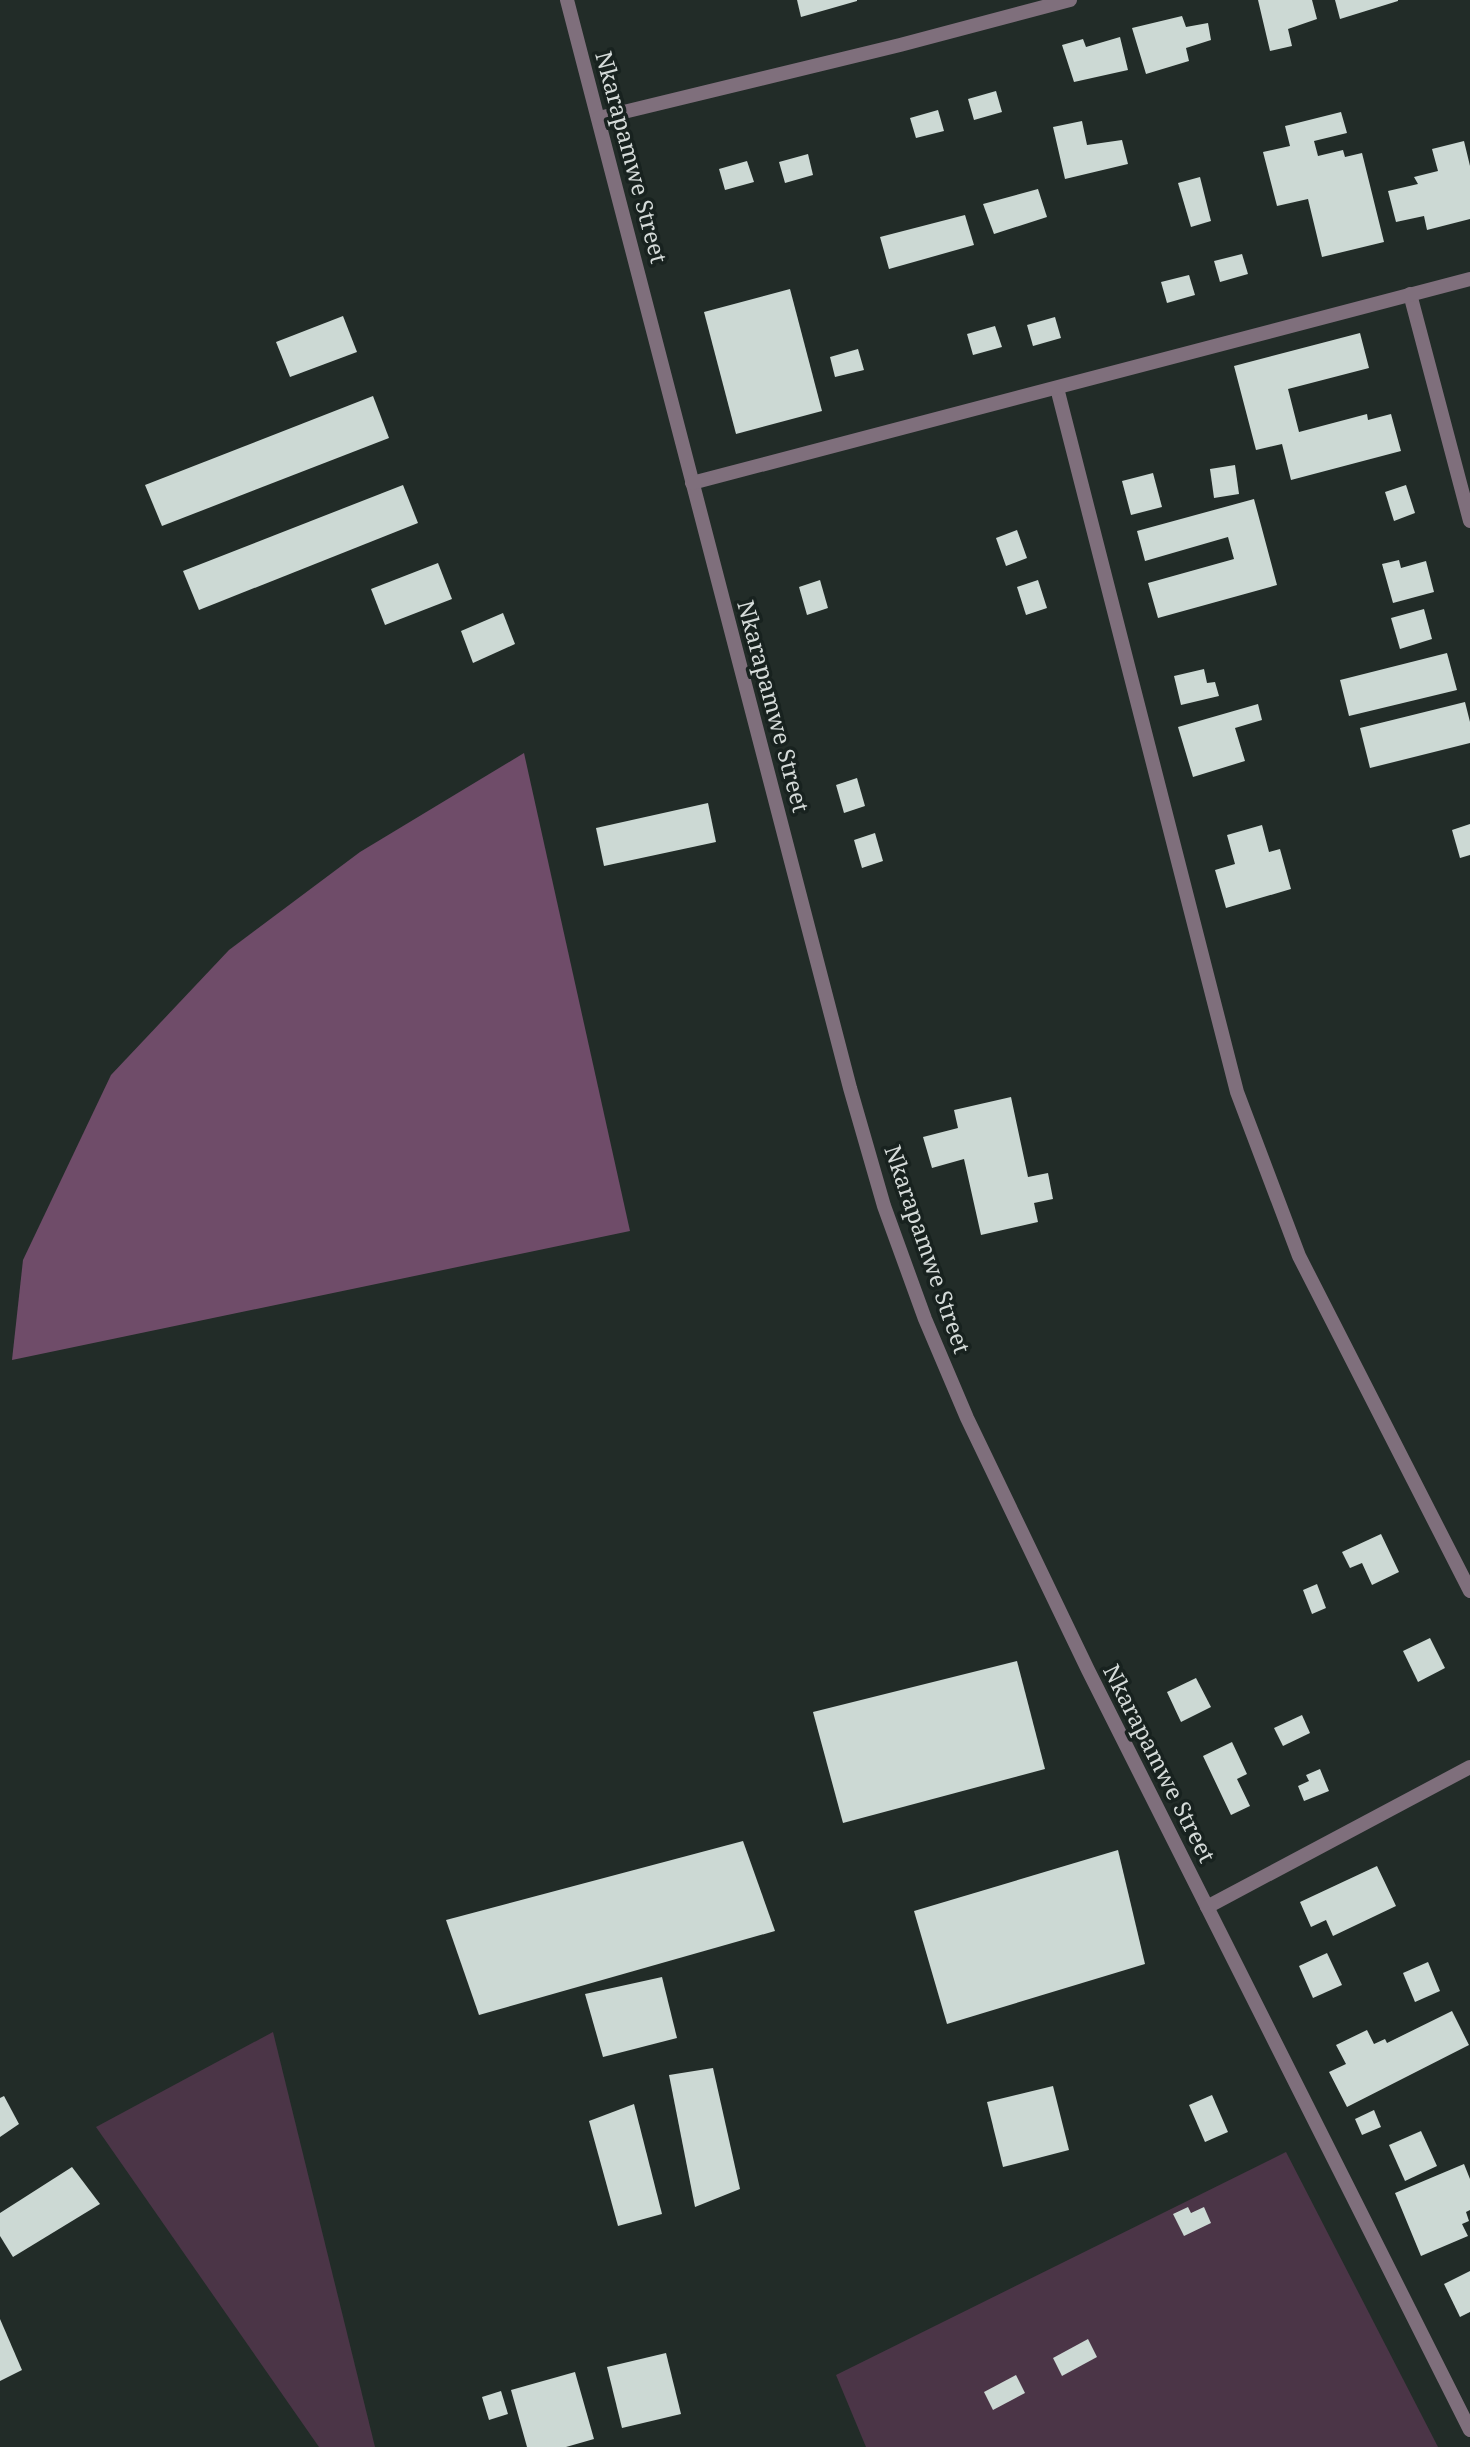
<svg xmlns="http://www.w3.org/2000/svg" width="1470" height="2447" viewBox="0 0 1470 2447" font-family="'Noto Serif',serif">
  <rect width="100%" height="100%" fill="#222c28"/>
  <g fill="#4b3547">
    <path d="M273,2032l102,415h-56l-223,-320z"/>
    <path d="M1286,2152l152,295h-572l-30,-72z"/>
  </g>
  <path fill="#6f4c69" d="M524,753l106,478 -618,129 11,-100 88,-185 118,-125 131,-98z"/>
  <g fill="#ccd9d4">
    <path d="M797,0h60v1l-56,16z"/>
    <path d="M1258,0h54l5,19 -29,10 4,17 -22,5z"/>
    <path d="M1335,0h63v1l-58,18z"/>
    <path d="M1182,16l4,11 22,-4 3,17 -25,8 3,13 -43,13 -14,-46z"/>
    <path d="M1120,37l8,33 -54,12 -12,-37 21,-6 3,8z"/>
    <path d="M996,91l6,21 -28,8 -6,-21z"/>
    <path d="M938,110l6,21 -28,7 -6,-20z"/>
    <path d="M1341,112l6,21 -33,8 4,15 25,-6 2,7 17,-4 22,89 -62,15 -14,-58 -31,7 -14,-54 27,-6 -5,-20z"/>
    <path d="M1082,121l5,24 35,-5 6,24 -63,15 -12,-52z"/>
    <path d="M1464,141l6,25v53l-43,11 -3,-14 -28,6 -8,-31 30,-7 -4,-7 24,-6 -6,-22z"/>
    <path d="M808,154l5,21 -28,8 -6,-21z"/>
    <path d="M747,161l7,21 -29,8 -6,-21z"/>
    <path d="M1200,177l11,44 -20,6 -13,-44z"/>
    <path d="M1038,189l9,28 -53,17 -11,-30z"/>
    <path d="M965,215l9,30 -85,24 -9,-32z"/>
    <path d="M1242,254l6,20 -28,8 -6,-21z"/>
    <path d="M1189,275l6,20 -28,8 -6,-21z"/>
    <path d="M790,289l32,122 -86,23 -32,-122z"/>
    <path d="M343,316l14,36 -67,25 -14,-35z"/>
    <path d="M1055,317l6,21 -28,8 -6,-21z"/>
    <path d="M995,326l7,21 -29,8 -6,-21z"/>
    <path d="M1360,333l9,35 -81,21 11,43 68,-18 1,6 23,-6 10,37 -110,29 -9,-36 -26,6 -22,-84z"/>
    <path d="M858,349l6,21 -29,7 -5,-20z"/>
    <path d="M373,396l16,42 -227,88 -17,-41z"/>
    <path d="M1235,465l4,29 -25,4 -4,-29z"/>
    <path d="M1153,473l9,34 -31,8 -9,-34z"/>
    <path d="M403,485l15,38 -219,87 -16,-39z"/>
    <path d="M1406,485l9,28 -21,8 -9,-29z"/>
    <path d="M1254,499l23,86 -119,33 -10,-35 86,-24 -6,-22 -83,24 -8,-30z"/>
    <path d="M1017,530l10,28 -21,8 -10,-28z"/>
    <path d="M1399,560l2,8 25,-7 8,31 -41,11 -11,-39z"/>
    <path d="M438,563l14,36 -67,26 -14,-36z"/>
    <path d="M820,580l8,28 -21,7 -8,-28z"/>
    <path d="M1038,580l9,28 -21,7 -9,-28z"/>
    <path d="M1424,609l8,30 -32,10 -9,-31z"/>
    <path d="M503,613l12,31 -42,19 -12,-32z"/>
    <path d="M1447,653l10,37 -108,26 -9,-36z"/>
    <path d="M1204,669l3,14 8,-1 4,14 -38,9 -7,-29z"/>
    <path d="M1465,702l5,20v21l-100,25 -10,-40z"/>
    <path d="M1258,704l4,16 -27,8 10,33 -52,16 -15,-50z"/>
    <path d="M857,778l8,28 -21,7 -8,-28z"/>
    <path d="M708,803l8,39 -112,24 -8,-38z"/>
    <path d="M1470,824v31l-10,3 -8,-28z"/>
    <path d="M1262,825l7,27 11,-3 11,40 -65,19 -11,-38 20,-6 -8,-29z"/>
    <path d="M875,833l8,28 -21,7 -8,-28z"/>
    <path d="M1011,1097l17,80 20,-4 5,26 -19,4 4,19 -57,13 -17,-76 -32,9 -9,-31 35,-9 -4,-18z"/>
    <path d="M1381,1534l18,38 -27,13 -10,-22 -12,5 -8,-16z"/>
    <path d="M1317,1584l9,24 -14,6 -9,-24z"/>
    <path d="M1430,1638l15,30 -27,14 -15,-31z"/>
    <path d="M1017,1661l28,108 -202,54 -30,-111z"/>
    <path d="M1196,1678l15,29 -30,15 -14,-30z"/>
    <path d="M1302,1715l8,18 -27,13 -9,-18z"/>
    <path d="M1232,1742l15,32 -10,5 13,27 -19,9 -28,-59z"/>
    <path d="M1320,1769l9,22 -25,10 -6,-15 11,-5 -3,-6z"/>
    <path d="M743,1841l32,90 -296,84 -33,-95z"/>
    <path d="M1118,1850l27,114 -198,60 -33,-113z"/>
    <path d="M1377,1866l19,40 -63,30 -7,-16 -15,7 -11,-25z"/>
    <path d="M1327,1953l15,32 -29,13 -14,-32z"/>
    <path d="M1428,1962l12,29 -25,11 -12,-29z"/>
    <path d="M662,1977l15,61 -74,19 -18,-63z"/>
    <path d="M1452,2011l17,34 -122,62 -18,-35 17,-8 -10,-19 31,-15 7,14 11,-5 2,4z"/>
    <path d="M713,2068l27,121 -45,18 -26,-132z"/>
    <path d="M1053,2086l16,64 -66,17 -16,-65z"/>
    <path d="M1212,2095l16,37 -23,10 -16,-37z"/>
    <path d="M4,2096l15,28 -19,13v-39z"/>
    <path d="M634,2104l28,110 -44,12 -29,-105z"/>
    <path d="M1374,2110l7,17 -19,8 -7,-16z"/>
    <path d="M1421,2131l16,35 -32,15 -16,-36z"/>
    <path d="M1464,2164l6,15v31l-4,2 3,9 -7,3 6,12 -47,20 -26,-63z"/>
    <path d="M72,2167l28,37 -87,53 -13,-21v-23z"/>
    <path d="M1188,2207l3,6 13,-6 7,16 -27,13 -11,-22z"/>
    <path d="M1470,2271v41l-10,5 -16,-33z"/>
    <path d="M0,2319l22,51 -22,11z"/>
    <path d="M1088,2339l9,18 -35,19 -9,-18z"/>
    <path d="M666,2353l15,61 -59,14 -15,-61z"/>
    <path d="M575,2372l19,67 -28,8h-39l-16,-57z"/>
    <path d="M1016,2375l9,18 -32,17 -9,-18z"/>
    <path d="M501,2391l7,23 -19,6 -7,-23z"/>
  </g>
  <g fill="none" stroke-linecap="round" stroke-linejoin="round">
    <g stroke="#7f6f7c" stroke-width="14">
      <path d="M567,0l283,1088 34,118 41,113 42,99 121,252 382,760"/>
      <path d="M599,118l301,-73 170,-45"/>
      <path d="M1410,294l60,227"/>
      <path d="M1057,388l180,704 62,164 171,335"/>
      <path d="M692,483l778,-204"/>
      <path d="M1207,1907l263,-140"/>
    </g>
  </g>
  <g text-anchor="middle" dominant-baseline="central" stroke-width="7" stroke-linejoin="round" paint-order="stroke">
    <g font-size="23" fill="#d5dbd9" stroke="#18221f">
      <text transform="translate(632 157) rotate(75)">Nkarapamwe Street</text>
      <text transform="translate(774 706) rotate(75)">Nkarapamwe Street</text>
      <text transform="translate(928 1249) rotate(71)">Nkarapamwe Street</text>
      <text transform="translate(1160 1763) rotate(63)">Nkarapamwe Street</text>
    </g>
  </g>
</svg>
